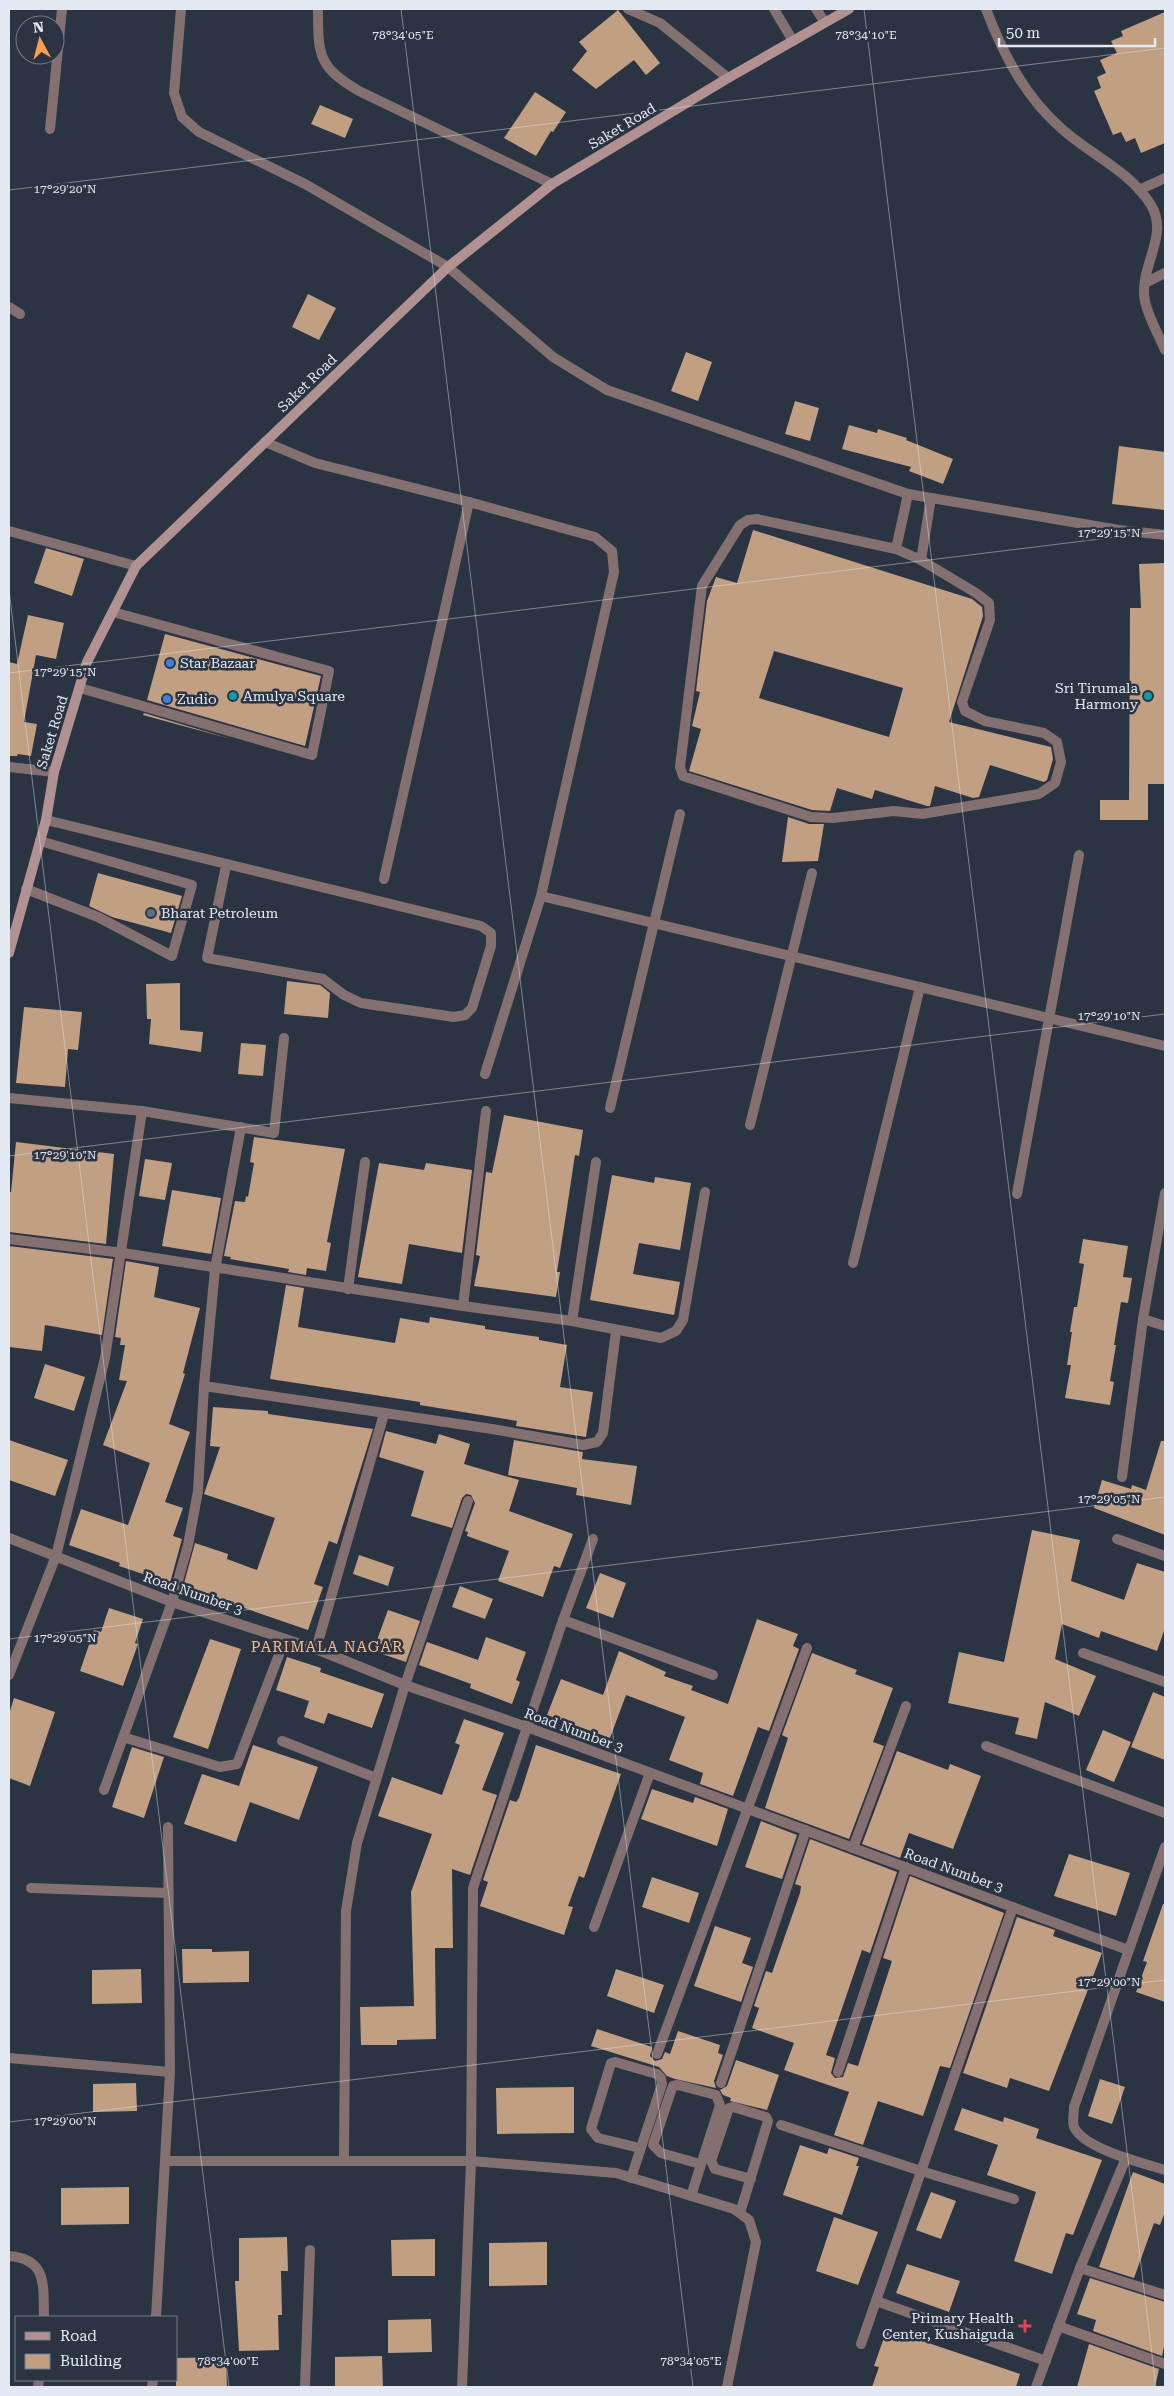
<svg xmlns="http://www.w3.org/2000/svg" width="1174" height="2396" viewBox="0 0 1174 2396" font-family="'Roboto Serif',serif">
  <rect width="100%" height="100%" fill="#2b3443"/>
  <g fill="#c19f82" fill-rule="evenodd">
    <path d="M618,10l42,53 -14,12 -12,-15 -38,29 -24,-19 15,-19 -8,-9z"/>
    <path d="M1165,12v131l-24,10 -6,-15 -9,4 -5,-10 -8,3 -19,-44 7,-3 -4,-11 9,-4 -6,-13 17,-7 -6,-12 12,-5 -2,-5z"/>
    <path d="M535,92l31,20 -13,20 -2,-1 -15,25 -32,-18z"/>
    <path d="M320,105l33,14 -8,19 -34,-14z"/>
    <path d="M308,294l28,14 -17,32 -27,-13z"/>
    <path d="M686,352l26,10 -14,39 -27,-10z"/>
    <path d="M795,401l24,7 -9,33 -25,-7z"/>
    <path d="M849,425l28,8 1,-4 29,9 -1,2 47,19 -10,25 -34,-13 2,-4 -69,-18z"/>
    <path d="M1119,446l46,6v58l-53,-6z"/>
    <path d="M753,530l219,69 10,8 1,9 -34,106 102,25 2,12 -6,21 -3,2 -54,-17 -11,32 -6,1 -38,-12 -5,20h-3l-52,-16 -3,9 -35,-11 -7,23 -18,-1 -123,-39 12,-42 -9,-3 8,-34 -4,-1 11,-90 9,-24 21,6zM774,651l129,37 -14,49 -130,-39z"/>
    <path d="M46,548l38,11 -12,37 -38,-13z"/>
    <path d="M1165,563v221h-17v36h-48v-20h29l1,-192h11l-2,-44z"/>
    <path d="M28,615l36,8 -8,36 -20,-4 -12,67 13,2 -6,32 -13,-2 -1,2h-8v-94l8,2z"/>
    <path d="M165,634l156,42 -16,70 -158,-46z"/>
    <path d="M144,713l87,26 -88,-24z"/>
    <path d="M788,817l21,7h15l-6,37 -36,1z"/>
    <path d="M98,873l84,23 -11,37 -59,-16 -23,-11z"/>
    <path d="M287,981l33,4 10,8 -2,25 -44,-4z"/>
    <path d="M180,983v47l23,2 -2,20 -52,-8 2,-25h-4l-1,-35z"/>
    <path d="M24,1007l58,5 -4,38 -10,-1 -3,38 -49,-4z"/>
    <path d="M241,1043l25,2 -3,31 -25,-2z"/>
    <path d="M504,1115l79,15 -4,26 -4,-1 -8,53 -10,64h3l-4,25 -82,-11 6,-30 -4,-1 10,-83 6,1z"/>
    <path d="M254,1137l91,12 -18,93 4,1 -5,28 -19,-3 -1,7 -18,-3 1,-3 -59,-10 1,-2 -7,-1 11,-55 10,1 1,-6 2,1 6,-34 -4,-1z"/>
    <path d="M16,1142l98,12 -8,90 -97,-12v-40h2z"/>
    <path d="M145,1159l27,4 -7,37 -26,-4z"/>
    <path d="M379,1163l45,7 2,-7 46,7 -10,83 -53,-9 -7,40 -44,-7z"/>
    <path d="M612,1175l42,8 1,-6 36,6 -11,67 -41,-7 -6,31 47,8 -6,33 -84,-15z"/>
    <path d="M172,1190l49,8 -10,56 -49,-8z"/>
    <path d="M1083,1239l45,7 -5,31 9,1 -4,25 -7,-1 -7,43h2l-6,36 4,1 -4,23 -45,-7 6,-33h-4l5,-33h-2l4,-25h3l7,-43 -5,-1z"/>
    <path d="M9,1246l104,13 -11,76 -57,-10 -3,26 -33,-4z"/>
    <path d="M126,1261l33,6 -5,30 46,11 -17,65 2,1 -16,50 21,8 -25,70 18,6 -10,28 9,3 -12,44 -51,-17 1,-3 -51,-18 12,-36 47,16 22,-62 -47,-18 24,-64 -8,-1 6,-35h-5l1,-7 -6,-1z"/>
    <path d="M286,1285l18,3 -6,39 97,16 5,-25 29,5 1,-6 55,9v3l54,8v3l28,5 -7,42 33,5 -7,45 -70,-11 1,-5 -97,-16v-3l-150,-23z"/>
    <path d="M45,1364l40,13 -11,34 -40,-13z"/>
    <path d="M213,1407l55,4v3l105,15 -36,115 -8,-3 -15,43 9,3 -15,43 -125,-43 12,-44 33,11 -1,5 30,11 18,-52 -71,-24 16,-47 -10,-1z"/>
    <path d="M386,1431l50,13 3,-10 31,10 -6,20 55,16 -10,31 64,23 -13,34 -6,-2 -11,31 -45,-16 11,-30 -42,-15 1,-4 -3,-1 10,-28 -4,-8 -5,-1 -4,4 -10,30 -41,-12 13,-45 -45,-14z"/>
    <path d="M9,1440l59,20 -13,36 -46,-16z"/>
    <path d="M514,1440l69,12 -1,7 55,7 -6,39 -55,-10 1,-7 -69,-13z"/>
    <path d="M1161,1441h4v94l-71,-27 8,-28 29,9 1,-4 14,5z"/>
    <path d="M1032,1530l48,10 -9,41 53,19 13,-37 28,9v56l-8,23 -56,-20 -2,7 -37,-14 -7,35 41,17 -17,40 -34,-14 -8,37 -22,-5 4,-16 -71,-15 11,-51 45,10z"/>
    <path d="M359,1555l35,12 -6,19 -35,-12z"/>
    <path d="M600,1573l26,10 -13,35 -27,-10z"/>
    <path d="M460,1586l33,13 -8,20 -33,-12z"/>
    <path d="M109,1608l34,11 -8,24 3,1 -15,42 -43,-15 14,-41 7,2z"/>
    <path d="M388,1610l32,11 -14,41 -33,-11z"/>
    <path d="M757,1619l41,15 -5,12 6,3 -30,82 -11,-4 -25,69 -33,-12 3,-11 -34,-13 16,-43 -59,-22 -16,43 -63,-23 14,-36 42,16 16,-44 47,21 -2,4 29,10 -2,4 37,14z"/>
    <path d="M486,1637l40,15 -10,28 4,2 -8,22 -42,-16 1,-4 -52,-19 8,-23 51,18z"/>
    <path d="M210,1639l31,10 -33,100 -35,-12z"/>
    <path d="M812,1653l45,17 -2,4 38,14 -20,54 11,4 -35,93 -84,-31 23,-70 -6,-3z"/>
    <path d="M287,1657l34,11 -1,4 64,22 -12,34 -44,-15 -4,11 -20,-7 5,-16 -33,-11z"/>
    <path d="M1153,1692l12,5v63l-34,-13z"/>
    <path d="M14,1698l41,14 -25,74 -21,-8v-64z"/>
    <path d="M464,1719l40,14 -22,57 15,5 -27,80 -18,-6 1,79h-18l1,91 -39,1v5h-36l-1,-38 54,-1 -3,-114 21,-58 -54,-18 14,-39 50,18 18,-50 -5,-2z"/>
    <path d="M1103,1730l28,12 -17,40 -28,-12z"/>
    <path d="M253,1745l65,22 -19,53 -49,-18 -14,40 -52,-18 18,-50 37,12z"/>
    <path d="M536,1745l85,29 -37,104 -5,-2 -11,30 5,1 -9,28 -84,-29 8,-24 -5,-2 27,-80 6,2 3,-4z"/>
    <path d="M132,1747l32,10 -20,61 -32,-11z"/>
    <path d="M897,1751l51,19 2,-6 31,12 -28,73 -44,-16 -9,25 -38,-14z"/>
    <path d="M652,1789l41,14 2,-6 33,12 -11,37 -76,-27z"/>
    <path d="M761,1821l36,14 -15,44 -37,-12z"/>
    <path d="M810,1839l87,33 -27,81 -8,-3 -36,105 9,3 -4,15 4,5 8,-1 5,-14 10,3 34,-105 -9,-3 27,-82 94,37 -54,155 -10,-2 -17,50 -45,-15 -15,44 -29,-10 15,-43 -65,-22 10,-27 -42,-15 7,-20 -5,-2 12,-35 6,2 28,-80 1,-7 -6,-2z"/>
    <path d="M1069,1854l61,19 -14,43 -62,-20z"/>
    <path d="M652,1877l47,16 -10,30 -47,-16z"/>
    <path d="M1163,1904h2v98l-29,-10 11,-30 -4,-1z"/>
    <path d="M1017,1917l38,13 -2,6 49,17 -53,138 -39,-13 -3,10 -44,-15z"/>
    <path d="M715,1926l36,12 -9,25 11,4 -12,35 -47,-16z"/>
    <path d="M182,1949h30v3l37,-1v31l-66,1z"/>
    <path d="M141,1969l1,34 -50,1v-34z"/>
    <path d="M616,1969l48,16 -10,28 -47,-17z"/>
    <path d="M597,2029l55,18 -2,9 5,5 7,-2 3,-7 5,2 8,-23 42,14 -2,8 5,2 -9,26 2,7 -41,-9 -8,-3 -8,-9 -68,-21z"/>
    <path d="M736,2060l43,15 -12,35 -37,-9 1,-3 -8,-3 -3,-5 7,-4z"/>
    <path d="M1100,2079l25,8 -13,37 -24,-8z"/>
    <path d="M136,2083l1,28 -44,1v-28z"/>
    <path d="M574,2087v46l-77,1 -1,-46z"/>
    <path d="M962,2108l41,14 1,-5 35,12 -3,9 66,22 -29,75 -7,-2 -14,41 -38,-13 22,-69 -49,-17 11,-30 -44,-15z"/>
    <path d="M800,2145l27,9 2,-6 30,10 -3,8h3l-17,49 -59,-20z"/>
    <path d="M1133,2172l32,12v28l-5,13 -6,-2 -20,55 -35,-11z"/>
    <path d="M129,2187v37l-68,1v-37z"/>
    <path d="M931,2192l25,9 -15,38 -25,-9z"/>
    <path d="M834,2217l44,15 -20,53 -42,-14z"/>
    <path d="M287,2237l1,34h-7l1,44h-4l1,35 -40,1 -4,-70h4v-43z"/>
    <path d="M435,2239v37h-43l-1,-36z"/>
    <path d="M547,2242v43l-58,1v-43z"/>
    <path d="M907,2264l53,17 -11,31 -53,-19z"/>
    <path d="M1090,2278l75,24v40l-3,14 -69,-25 3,-11 -19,-6z"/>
    <path d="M431,2319l1,33 -44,1v-33z"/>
    <path d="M887,2329l133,45 -4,13h-144l7,-20 -5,-1z"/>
    <path d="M1089,2344l70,25 -4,18h-78z"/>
    <path d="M382,2356l1,31h-48v-30z"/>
    <path d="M226,2357l1,30h-51v-29z"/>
  </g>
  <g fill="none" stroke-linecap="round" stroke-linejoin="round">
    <g stroke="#847071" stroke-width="10">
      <path d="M774,9l19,32"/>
      <path d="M816,9l8,12"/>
      <path d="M80,688l232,67 17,-84 -216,-59"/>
      <path d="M26,889l72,28 74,39 20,-71 -152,-44"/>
    </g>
    <g stroke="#847071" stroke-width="10">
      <path d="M181,9l-7,84 8,24 17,15 106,52 143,83 105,90 54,33 301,104 211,36 46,5"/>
      <path d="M318,9c0,46 0,58 41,82l193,93"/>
      <path d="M628,9l32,14 68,55"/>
      <path d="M986,9c17,45 39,88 76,120 29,26 67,41 89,76 19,31 -13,63 -6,96 3,16 14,34 20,49"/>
      <path d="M50,129l12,-120"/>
      <path d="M1139,190l26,-12"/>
      <path d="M1145,283l20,-10"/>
      <path d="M9,307l11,7"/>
      <path d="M265,442l50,21 154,39 126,35 17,14 2,21 -73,324 -56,178"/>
      <path d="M908,494l-12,55 -139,-30 -9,1 -8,5 -38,61 -22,181 3,9 128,41 22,1 61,-7 28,3 117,-20 16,-11 6,-21 -4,-20 -13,-9 -59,-12 -20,-10 -3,-9 28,-82 -1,-17 -13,-10 -55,-33 10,-62"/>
      <path d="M9,531l127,35"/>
      <path d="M896,549l25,11"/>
      <path d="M9,767l45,5"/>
      <path d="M46,820l435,106 10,7v13l-19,62 -7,7 -11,2 -93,-14 -17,-8 -21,-16 -116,-21 19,-92"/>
      <path d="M384,879l85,-377"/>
      <path d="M541,896l624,150"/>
      <path d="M9,1098l133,13 132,22 10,-95"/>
      <path d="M610,1108l70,-294"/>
      <path d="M750,1125l62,-252"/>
      <path d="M1017,1194l62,-339"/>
      <path d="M9,1239l114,14 340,53 109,15 89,17 15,-7 7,-11 22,-128"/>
      <path d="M853,1263l67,-276"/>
      <path d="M348,1289l17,-127"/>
      <path d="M463,1306l23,-195"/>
      <path d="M1143,1319l22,7"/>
      <path d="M572,1321l24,-159"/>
      <path d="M204,1386l288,43 91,16 14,-3 6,-9 13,-102"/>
      <path d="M1122,1477l21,-158 22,-126"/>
      <path d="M9,1538l163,64 144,47 89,36 122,42 601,223"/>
      <path d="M1117,1539l48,17"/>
      <path d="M563,1620l150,55"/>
      <path d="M316,1649l68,-235"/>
      <path d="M1083,1653l82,29"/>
      <path d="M9,1675l47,-119 49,-198 37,-247"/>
      <path d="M123,1737l97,30 17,-3 48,-125"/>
      <path d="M282,1741l94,37"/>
      <path d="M986,1746l179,67"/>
      <path d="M104,1790l68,-188 16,-57 10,-54 6,-105 11,-117 26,-142"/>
      <path d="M1165,1847l-91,260c0,6 -2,15 0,20 10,22 69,36 91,43"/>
      <path d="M853,1848l53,-142"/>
      <path d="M31,1888l137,5"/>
      <path d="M594,1927l56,-154"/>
      <path d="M657,2054l150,-406"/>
      <path d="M9,2058l161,14"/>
      <path d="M838,2072l68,-205"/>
      <path d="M721,2083l85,-253"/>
      <path d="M781,2125l140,46 93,28"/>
      <path d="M344,2159l2,-248 11,-68 48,-158 63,-184"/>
      <path d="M165,2161h306l145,12 118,36 15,11 7,22 -29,145"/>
      <path d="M631,2178l31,-94 -1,-6 -4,-4 -42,-12 -4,1 -20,66 7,9 42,10"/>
      <path d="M691,2196l29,-91 -4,-10 -38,-10 -5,1 -2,5 -18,54 8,8 39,11"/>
      <path d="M740,2213l28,-92 -2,-4 -33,-10 -4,1 -18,53 4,8 36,10"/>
      <path d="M9,2256c39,3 34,30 35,61"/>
      <path d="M1080,2268l85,27"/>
      <path d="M876,2301l170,60"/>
      <path d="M156,2317l14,-245 -2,-245"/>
      <path d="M1058,2326l107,38"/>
      <path d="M861,2344l152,-437"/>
      <path d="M38,2387l1,-7"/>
      <path d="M152,2387l1,-7"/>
      <path d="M305,2387l5,-137"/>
      <path d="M462,2387l9,-226 2,-273 90,-268 30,-81"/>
      <path d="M1036,2387l44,-119 46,-110"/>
    </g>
    <path stroke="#b19192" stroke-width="10" d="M9,953l37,-133 8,-48 33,-110 49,-96 312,-299 104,-83 176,-106 121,-69"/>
  </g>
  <path fill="none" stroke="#e3e9f3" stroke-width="1" stroke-opacity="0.45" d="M401,9l292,2378M864,9l292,2378M9,190l1156,-142M9,590l220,1797M9,673l1156,-142M9,1156l1156,-142M9,1639l1156,-142M9,2122l1156,-142"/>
  <g fill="#3f7fe0" stroke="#2b3443" stroke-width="2">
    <circle cx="170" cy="663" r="5"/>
    <circle cx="167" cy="699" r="5"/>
  </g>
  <g fill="#0f9aa8" stroke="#2b3443" stroke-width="2">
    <circle cx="233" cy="696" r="5"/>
    <circle cx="1148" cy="696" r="5"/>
  </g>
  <circle fill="#5c6f8a" stroke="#2b3443" stroke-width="2" cx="151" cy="913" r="5"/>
  <path fill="#e0444e" stroke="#2b3443" stroke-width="2" d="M1022.5 2318.5h5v5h5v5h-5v5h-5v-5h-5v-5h5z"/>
  <g text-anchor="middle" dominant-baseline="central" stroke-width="5" stroke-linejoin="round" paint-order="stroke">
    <g font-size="14" fill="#e3e9f3" stroke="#2b3443">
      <text transform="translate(622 126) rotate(-31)">Saket Road</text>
      <text transform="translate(307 383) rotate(-44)">Saket Road</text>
      <text transform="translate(52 732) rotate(-73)">Saket Road</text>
      <text transform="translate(193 1593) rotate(19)">Road Number 3</text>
      <text transform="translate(574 1730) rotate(20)">Road Number 3</text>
      <text transform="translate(954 1870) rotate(20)">Road Number 3</text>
    </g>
    <g font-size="14" fill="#e3e9f3" stroke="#2b3443" text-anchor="start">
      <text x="180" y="663">Star Bazaar</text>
      <text x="1138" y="688" text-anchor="end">Sri Tirumala<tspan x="1138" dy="16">Harmony</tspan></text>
      <text x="243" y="696">Amulya Square</text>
      <text x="177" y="699">Zudio</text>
      <text x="161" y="913">Bharat Petroleum</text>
      <text x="1014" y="2318" text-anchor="end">Primary Health<tspan x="1014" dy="16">Center, Kushaiguda</tspan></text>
    </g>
    <g font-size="15" letter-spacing="1" fill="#fbb988" stroke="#2b3443">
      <text x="327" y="1647">PARIMALA NAGAR</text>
    </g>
  </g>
  <g font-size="12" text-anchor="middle" fill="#e3e9f3" stroke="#2b3443" stroke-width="5" stroke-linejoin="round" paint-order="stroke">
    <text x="403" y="39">78°34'05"E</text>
    <text x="866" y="39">78°34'10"E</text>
    <text x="65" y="193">17°29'20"N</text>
    <text x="1109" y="537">17°29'15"N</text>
    <text x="65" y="676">17°29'15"N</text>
    <text x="1109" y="1020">17°29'10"N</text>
    <text x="65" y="1159">17°29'10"N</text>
    <text x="1109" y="1503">17°29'05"N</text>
    <text x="65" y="1642">17°29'05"N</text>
    <text x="1109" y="1986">17°29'00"N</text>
    <text x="65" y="2125">17°29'00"N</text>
    <text x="228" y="2365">78°34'00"E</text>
    <text x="691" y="2365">78°34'05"E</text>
  </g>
  <rect width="1174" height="2396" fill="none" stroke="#e3e9f3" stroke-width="20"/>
  <rect x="15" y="2316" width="162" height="65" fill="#2b3443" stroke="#757c89"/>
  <rect x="25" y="2332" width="25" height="8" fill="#b19192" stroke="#757c89"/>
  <text x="60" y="2341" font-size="15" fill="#e3e9f3">Road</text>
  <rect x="25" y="2354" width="25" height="15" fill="#c19f82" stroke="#757c89"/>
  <text x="60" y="2366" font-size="15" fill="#e3e9f3">Building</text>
  <g transform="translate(40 40) rotate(353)"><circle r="24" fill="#2b3443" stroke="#757c89"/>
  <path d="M0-4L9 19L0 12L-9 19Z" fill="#fb9e52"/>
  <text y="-8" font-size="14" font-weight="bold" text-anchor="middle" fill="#e3e9f3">N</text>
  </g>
  <path d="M999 38v8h156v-8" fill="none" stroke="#e3e9f3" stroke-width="2.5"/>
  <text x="1006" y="38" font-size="15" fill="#e3e9f3" stroke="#2b3443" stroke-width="4" paint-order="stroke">50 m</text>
</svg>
